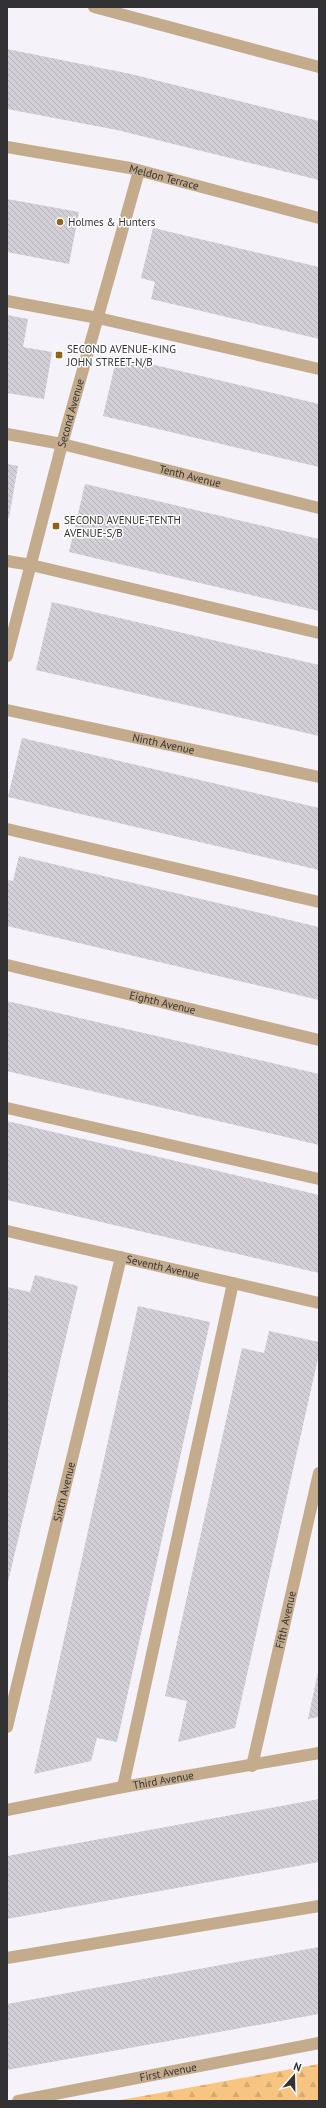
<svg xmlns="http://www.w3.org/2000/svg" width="326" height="2108" viewBox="0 0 326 2108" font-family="'PT Sans',sans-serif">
  <defs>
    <pattern id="forest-firs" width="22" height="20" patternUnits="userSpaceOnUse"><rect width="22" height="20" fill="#f7c581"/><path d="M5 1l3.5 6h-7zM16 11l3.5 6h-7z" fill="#d4aa70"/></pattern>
    <pattern id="building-back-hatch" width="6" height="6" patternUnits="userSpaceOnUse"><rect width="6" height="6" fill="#d3cfd7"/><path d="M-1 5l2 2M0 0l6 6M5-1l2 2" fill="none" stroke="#b6b2b9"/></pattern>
  </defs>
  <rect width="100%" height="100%" fill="#f6f2fa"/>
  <path fill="url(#forest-firs)" d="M319,2064v37h-204z"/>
  <g fill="url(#building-back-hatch)">
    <path d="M7,49l124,25 188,47v59l-202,-50 -110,-21z"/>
    <path d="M7,199l72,13 -10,52 -62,-12z"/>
    <path d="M153,228l166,39v72l-168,-40 4,-17 -14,-4z"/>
    <path d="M7,315l21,4 -5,28 29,5 -8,47 -37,-6z"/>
    <path d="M117,356l202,48v63l-216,-51z"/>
    <path d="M7,464l11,2 -9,52 -2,-1z"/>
    <path d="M85,484l234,55v72l-250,-59z"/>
    <path d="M52,602l267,63v71l-283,-66z"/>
    <path d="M22,738l297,70v62l-311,-73z"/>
    <path d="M19,856l300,71v73l-312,-74v-46l6,1z"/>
    <path d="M7,1001l312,73v71l-312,-74z"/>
    <path d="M7,1121l312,74v78l-312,-73z"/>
    <path d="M35,1275l43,11 -70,296 -1,-295 23,5z"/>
    <path d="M138,1306l72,16 -93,420 -20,-4 -6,23 -57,13z"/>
    <path d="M269,1331l50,11v12l-84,374 -57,14 9,-41 -22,-5 77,-348 22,5z"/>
    <path d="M318,1672l1,45 -11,2z"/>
    <path d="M319,1799v63l-312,57v-63z"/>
    <path d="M319,1947v67l-312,56v-66z"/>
  </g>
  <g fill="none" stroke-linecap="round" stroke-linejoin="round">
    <g stroke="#c3ab8c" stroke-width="12">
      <path d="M94,7l225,60"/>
      <path id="s1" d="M7,147l123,21 189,50"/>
      <path d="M7,301l91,17 221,51"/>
      <path id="s2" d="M7,434l55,10 257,64"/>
      <path d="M7,561l24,4 288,68"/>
      <path id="s3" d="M7,656l55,-212 77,-273"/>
      <path id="s4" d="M7,710l312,67"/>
      <path d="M7,829l312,73"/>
      <path id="s5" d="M7,965l312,75"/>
      <path d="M7,1108l312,71"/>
      <path id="s6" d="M7,1231l312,72"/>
      <path id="s7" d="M7,1727l114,-470"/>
      <path id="s8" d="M252,1766l67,-293"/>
      <path d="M123,1787l110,-504"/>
      <path id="s9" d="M7,1810l116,-23 196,-34"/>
      <path d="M7,1958l312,-52"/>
      <path id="s10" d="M18,2101l301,-58"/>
    </g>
  </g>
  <g fill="#926311" stroke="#fff" stroke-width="1.5">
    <circle cx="60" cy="222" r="4"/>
    <rect x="55" y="351" width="8" height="8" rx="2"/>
    <rect x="52" y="522" width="8" height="8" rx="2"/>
  </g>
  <g text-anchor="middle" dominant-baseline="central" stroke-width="3" stroke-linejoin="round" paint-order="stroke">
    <g font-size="11" fill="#323134" stroke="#fff">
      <text stroke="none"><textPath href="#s1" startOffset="160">Meldon Terrace</textPath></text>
      <text stroke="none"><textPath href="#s3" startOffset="251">Second Avenue</textPath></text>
      <text stroke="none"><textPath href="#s2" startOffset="188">Tenth Avenue</textPath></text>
      <text stroke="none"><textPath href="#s4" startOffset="160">Ninth Avenue</textPath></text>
      <text stroke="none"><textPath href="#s5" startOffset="160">Eighth Avenue</textPath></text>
      <text stroke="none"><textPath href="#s6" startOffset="160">Seventh Avenue</textPath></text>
      <text stroke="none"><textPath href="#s7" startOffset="242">Sixth Avenue</textPath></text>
      <text stroke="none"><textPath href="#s8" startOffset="150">Fifth Avenue</textPath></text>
      <text stroke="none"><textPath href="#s9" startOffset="159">Third Avenue</textPath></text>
      <text stroke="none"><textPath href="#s10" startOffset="153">First Avenue</textPath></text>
    </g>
    <g font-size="11" fill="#323134" stroke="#fff" text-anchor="start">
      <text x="68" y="222">Holmes &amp; Hunters</text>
      <text x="67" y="349">SECOND AVENUE-KING<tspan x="67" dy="13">JOHN STREET-N/B</tspan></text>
      <text x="64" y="520">SECOND AVENUE-TENTH<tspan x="64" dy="13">AVENUE-S/B</tspan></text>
    </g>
  </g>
  <rect width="326" height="2108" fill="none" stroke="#323134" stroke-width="16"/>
  <g transform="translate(294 2076) rotate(20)" stroke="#ffffff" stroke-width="3" paint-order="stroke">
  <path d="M0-3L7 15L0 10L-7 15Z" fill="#323134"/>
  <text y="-6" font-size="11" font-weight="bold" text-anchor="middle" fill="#323134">N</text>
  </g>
</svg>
